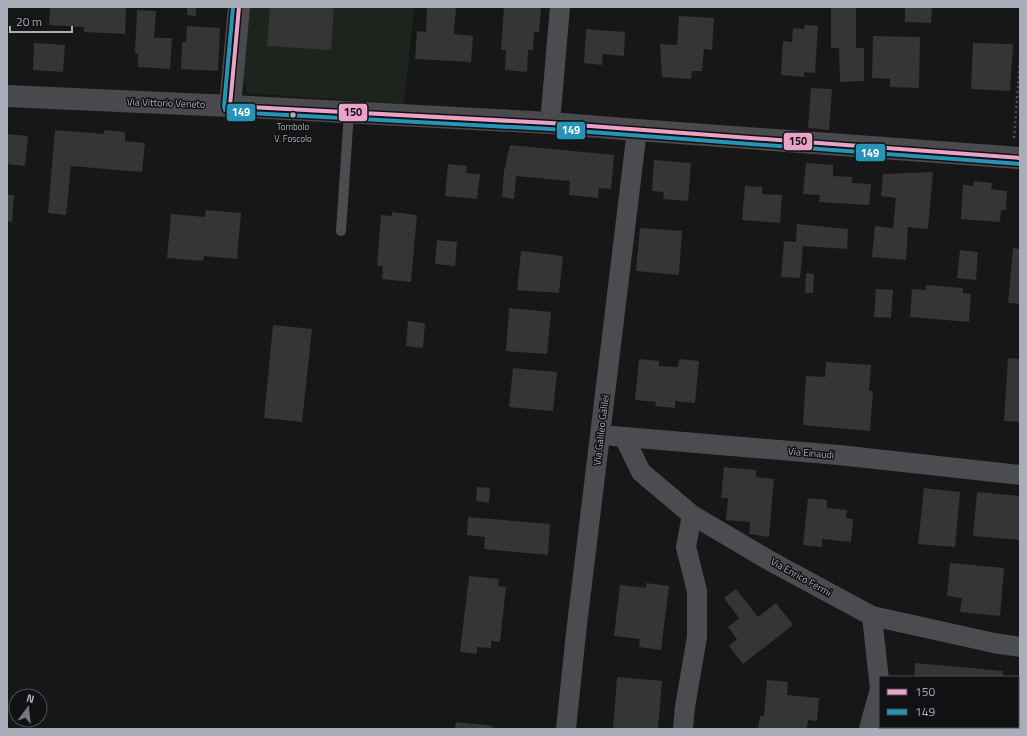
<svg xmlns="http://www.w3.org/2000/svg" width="1027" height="736" viewBox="0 0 1027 736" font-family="'Titillium Web',sans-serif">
  <rect width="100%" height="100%" fill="#171717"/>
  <path fill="#1d241e" d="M248,7h166l-10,97 -157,-11 -4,-13z"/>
  <g fill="#353536">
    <path d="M50,7h76l-1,27 -41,-2v-5l-35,-2z"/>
    <path d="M187,7h9v9l-9,-1z"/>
    <path d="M270,7h64l-3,43 -64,-4z"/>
    <path d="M427,7h29l-2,27 19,2 -2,26 -56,-3 2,-28 9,1z"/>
    <path d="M504,7h37l-2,25h-5l-1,18h-5l-1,22 -22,-2 1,-20h-5z"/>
    <path d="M831,7h25v41h8v33l-24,1 -1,-34h-8z"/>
    <path d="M905,7h27l-1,16 -26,-1z"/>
    <path d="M137,10l19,1 -2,27h18l-2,31 -32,-2v-13l-3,-1z"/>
    <path d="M679,16l35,2 -2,32 -8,-1 -2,22h-10l-1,8 -29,-2 -2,-33 17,1z"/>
    <path d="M805,25l13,1 -3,47 -11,-1v5l-23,-2 2,-34 9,1 1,-14 11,1z"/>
    <path d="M187,26l33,2 -2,43 -37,-2 1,-27h4z"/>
    <path d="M586,29l39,3 -1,24 -21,-2 -1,11 -18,-2z"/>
    <path d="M873,36l47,1 -1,51 -29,-1v-8l-18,-1z"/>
    <path d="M34,43l31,2 -2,27 -30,-2z"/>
    <path d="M973,43l40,1 -3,47 -39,-2z"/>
    <path d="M811,88l21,1 -3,41 -21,-2z"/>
    <path d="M55,130l49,4v-4l21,2v9l20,2 -3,29 -71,-6 -5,49 -18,-2z"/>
    <path d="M7,134l21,2 -3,30 -18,-2z"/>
    <path d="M510,145l104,10 -3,34 -12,-1 -1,10 -29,-3 1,-14 -54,-5 -2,23 -12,-2 2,-26z"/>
    <path d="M654,160l37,3 -3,38 -25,-2 1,-7 -12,-1z"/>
    <path d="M806,163l27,2v11l19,1v6l19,1 -2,21 -50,-3 1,-7 -17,-1z"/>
    <path d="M448,164l19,2 -1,7 14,1 -3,25 -32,-3z"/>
    <path d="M933,172l-5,57 -20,-2 -2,33 -34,-3 3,-31 18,2 3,-30 -15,-2 2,-22z"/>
    <path d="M974,181l18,2 -1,6 16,2 -1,19h-5l-1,12 -39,-3 2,-34 10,1z"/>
    <path d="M745,186l17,1v7l20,1 -2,28 -38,-3z"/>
    <path d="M7,195h7l-2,27 -5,-1z"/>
    <path d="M206,210l35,3 -4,46 -33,-3 -1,5 -36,-3 4,-44 34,3z"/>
    <path d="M392,212l25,3 -6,67 -29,-3 1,-13h-6l4,-51 11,1z"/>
    <path d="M797,224l51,5 -1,20 -44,-3 -3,32 -19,-1 3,-36 12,1z"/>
    <path d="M640,228l42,3 -3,44 -43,-4z"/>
    <path d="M437,240l20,2 -2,24 -20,-2z"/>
    <path d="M1013,248l7,1v55l-12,-1z"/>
    <path d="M960,250l18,2 -2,28 -19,-2z"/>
    <path d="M521,251l42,5 -4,37 -42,-3z"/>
    <path d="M806,273l8,1 -1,19h-8z"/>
    <path d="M926,285l37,3v5l8,1 -2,28 -59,-5 2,-28 14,1z"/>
    <path d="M876,289l17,1 -2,28 -17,-1z"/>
    <path d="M509,308l42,4 -4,42 -41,-3z"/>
    <path d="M408,321l17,2 -2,25 -17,-2z"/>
    <path d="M273,325l39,4 -10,93 -38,-4z"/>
    <path d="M1008,358l12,1v63l-16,-1z"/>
    <path d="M639,359l20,2v5l19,1 1,-8 20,2 -4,42 -20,-2v7l-20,-2 1,-4 -21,-2z"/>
    <path d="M826,362l45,3 -2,26h4l-3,40 -67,-6 3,-49 19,1z"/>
    <path d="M513,368l44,4 -4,39 -44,-4z"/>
    <path d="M724,467l32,3v7l18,2 -5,58 -20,-3 1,-12 -24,-2 2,-22h-7z"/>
    <path d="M477,487l13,1 -1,15 -13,-2z"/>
    <path d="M924,488l36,4 -5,55 -37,-3z"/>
    <path d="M977,492l43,4v44l-47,-4z"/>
    <path d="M808,498l19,2v8l20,2 -1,8 7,1 -2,23 -29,-3v8l-19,-2z"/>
    <path d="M468,517l82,7 -2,31 -64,-6 1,-12 -18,-2z"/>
    <path d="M950,563l54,5 -4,48 -40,-4 2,-14 -15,-2z"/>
    <path d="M469,576l30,3 -1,7 8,1 -6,55 -9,-1v7l-14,-1v7l-17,-2z"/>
    <path d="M646,583l23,3 -8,64 -22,-3 1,-8 -26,-3 6,-51 26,3z"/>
    <path d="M736,589l22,28 18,-14 17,22 -50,39 -14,-18 8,-7 -9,-12 11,-9 -15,-20z"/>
    <path d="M915,663l88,8v6h-89z"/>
    <path d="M617,677l45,4 -4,48h-45z"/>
    <path d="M767,680l21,2 -1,13 32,3 -2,23 -9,-1 -1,9h-49l2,-13h4z"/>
    <path d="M456,722l37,4 -1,3h-37z"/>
  </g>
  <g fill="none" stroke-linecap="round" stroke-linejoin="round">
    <path stroke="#4d4e52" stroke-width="2.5" stroke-dasharray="2 3" stroke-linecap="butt" d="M1014,138l6,-76"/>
    <path stroke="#4b4c50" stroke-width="10" d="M341,231l8,-119"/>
    <g stroke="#4b4c50" stroke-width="20">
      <path d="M550,123l10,-116"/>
      <path d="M613,436l226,19 181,20"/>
      <path d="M624,437l17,35 51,43 80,47 100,54 122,27 26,4"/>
      <path d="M872,616l8,73"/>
      <path d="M566,729l10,-96 61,-503"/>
      <path d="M683,729l2,-22 12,-70v-46l-11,-44 6,-32"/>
      <path d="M869,729l11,-40"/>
    </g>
    <g stroke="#4a4a4e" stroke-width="22">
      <path d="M7,96l223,10 320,17 87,7 383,28"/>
      <path d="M230,106l9,-99"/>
    </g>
    <g stroke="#111113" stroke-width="7">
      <path id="bus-1" d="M239,7l-9,99 320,17 470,35"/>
    </g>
    <g stroke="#111113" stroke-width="7">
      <path id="bus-2" d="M233,7l-9,99 1,4 4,2 321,17 470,35"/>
    </g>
    <use href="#bus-1" stroke="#e9a2c8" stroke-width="4"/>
    <use href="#bus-2" stroke="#2594b7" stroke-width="4"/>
  </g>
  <circle fill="#a8adb8" stroke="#111113" stroke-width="1.5" cx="293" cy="115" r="3.5"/>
  <g text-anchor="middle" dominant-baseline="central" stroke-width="3" stroke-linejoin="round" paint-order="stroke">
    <g font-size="9" fill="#a8adb8" stroke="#111113">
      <text x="293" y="126">Tombolo<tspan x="293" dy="12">V. Foscolo</tspan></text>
    </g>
    <g font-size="10" fill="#a8adb8" stroke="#111113">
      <text transform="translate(166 103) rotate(2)">Via Vittorio Veneto</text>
      <text transform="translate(601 430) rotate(-83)">Via Galileo Galilei</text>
      <text transform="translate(811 453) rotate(5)">Via Einaudi</text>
      <text transform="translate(801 577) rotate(29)">Via Enrico Fermi</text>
    </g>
  </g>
  <g stroke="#111113" stroke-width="1.5">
    <rect x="338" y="103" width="30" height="19" rx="4" fill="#e9a2c8"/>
    <rect x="226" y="103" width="30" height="19" rx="4" fill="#2594b7"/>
    <rect x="556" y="121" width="30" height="19" rx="4" fill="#2594b7"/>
    <rect x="783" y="132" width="30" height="19" rx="4" fill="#e9a2c8"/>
    <rect x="855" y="143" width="31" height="19" rx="4" fill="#2594b7"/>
  </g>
  <g font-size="11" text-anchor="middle" font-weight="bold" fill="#fff">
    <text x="241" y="116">149</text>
    <text x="571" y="134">149</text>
    <text x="870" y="157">149</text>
  </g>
  <g font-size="11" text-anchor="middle" font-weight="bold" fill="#111">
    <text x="353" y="116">150</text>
    <text x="798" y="145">150</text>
  </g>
  <rect width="1027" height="736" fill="none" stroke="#a8adb8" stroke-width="16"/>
  <rect x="879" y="676" width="140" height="52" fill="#111113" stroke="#4d4f55"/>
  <rect x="887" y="689" width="20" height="6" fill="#e9a2c8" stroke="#4d4f55"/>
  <text x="915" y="696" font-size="12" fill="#a8adb8">150</text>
  <rect x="887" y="709" width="20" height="6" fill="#2594b7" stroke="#4d4f55"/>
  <text x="915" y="716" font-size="12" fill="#a8adb8">149</text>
  <g transform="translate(28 708) rotate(15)"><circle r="19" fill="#111113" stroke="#4d4f55"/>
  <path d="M0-3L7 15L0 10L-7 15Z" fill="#757880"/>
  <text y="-6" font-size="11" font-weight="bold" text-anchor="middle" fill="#a8adb8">N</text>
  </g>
  <path d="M10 26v6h62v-6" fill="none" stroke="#a8adb8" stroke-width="2"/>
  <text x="16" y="26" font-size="12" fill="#a8adb8" stroke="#111113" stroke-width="3" paint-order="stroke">20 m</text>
</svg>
